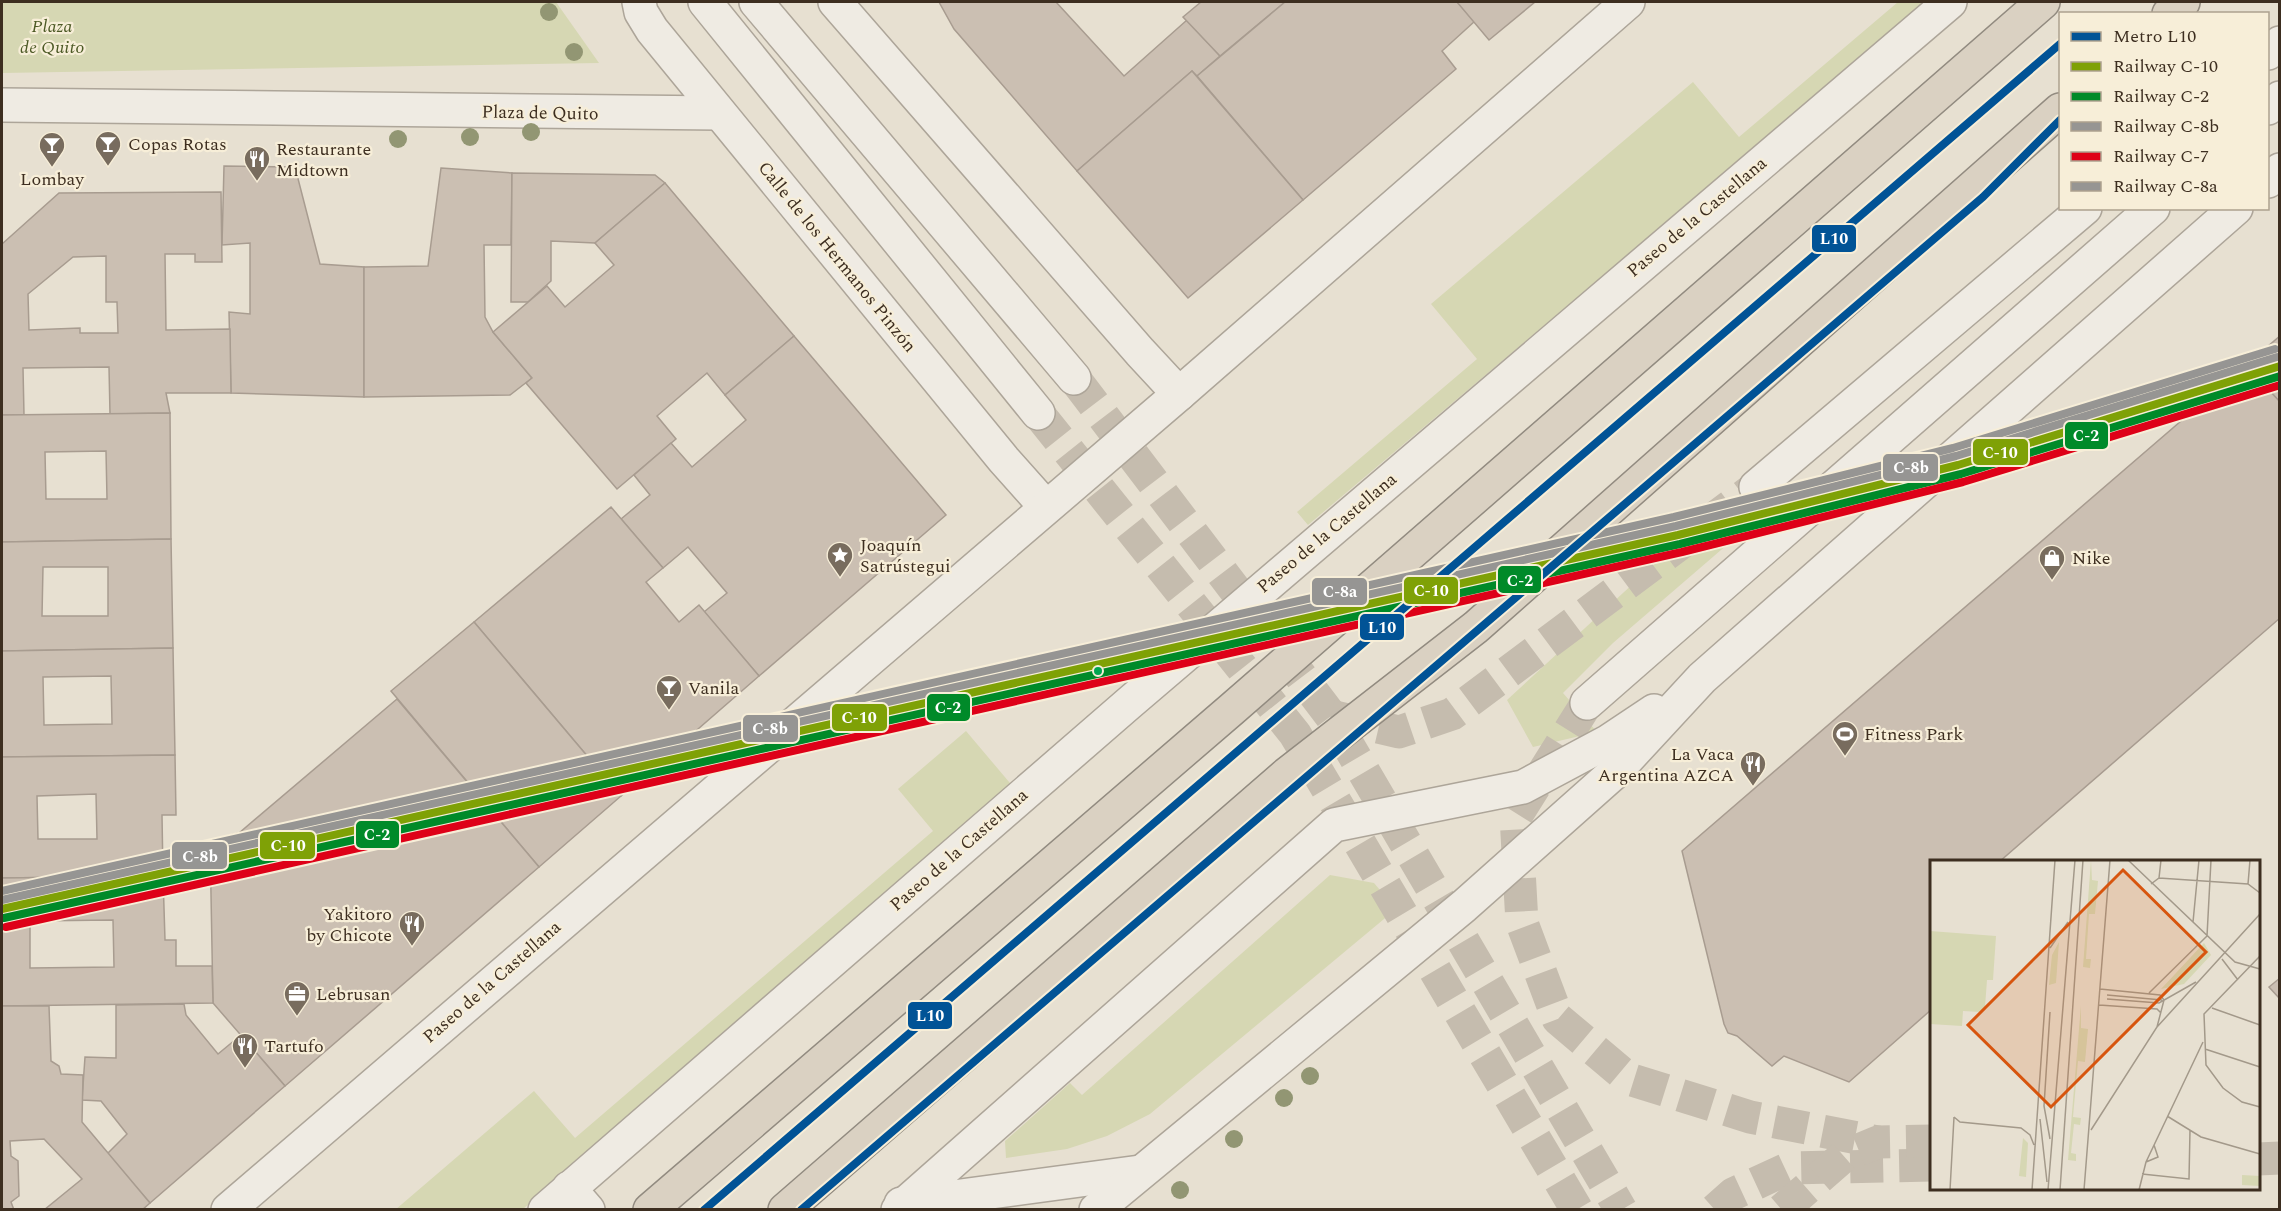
<svg xmlns="http://www.w3.org/2000/svg" width="2281" height="1211" viewBox="0 0 2281 1211" font-family="Spectral,serif">
  <rect width="100%" height="100%" fill="#e7e0d1"/>
  <g fill="#d6d7b3">
    <path d="M2,2h554l43,61 -597,10z"/>
    <path d="M1898,2h29l-619,523 -11,-13 180,-153 -46,-55 262,-222 46,55z"/>
    <path d="M1726,498l24,27 -137,118 -50,50 34,39 -64,15 -26,-47z"/>
    <path d="M966,731l49,58 -492,420 -128,1 139,-119 41,47 358,-307 -35,-42z"/>
    <path d="M1330,875l44,8 22,26 -246,205 -43,22 -40,13 -61,9 -1,-17 65,-58 12,12z"/>
  </g>
  <g fill="#cbbfb2" stroke="#a89c90" stroke-width="1.5" fill-rule="evenodd">
    <path d="M939,2h117l68,74 63,-56 33,36 -23,20 -5,-5 -115,100 -123,-142z"/>
    <path d="M1201,2h84l-65,54 -37,-39z"/>
    <path d="M1285,2h172l18,19 -33,30 14,18 -153,131 -106,-124z"/>
    <path d="M1457,2h78l-46,38z"/>
    <path d="M1192,71l111,129 -115,98 -111,-127z"/>
    <path d="M224,166l71,1 25,97 44,3v130l-133,-4 -2,-81 21,2v-71l-28,2z"/>
    <path d="M441,168l71,5 -1,72h-27l1,72 8,15 39,46 -22,17 -146,2v-130l64,-1z"/>
    <path d="M512,173l143,2 10,8 -70,60 -44,-2v40l-23,21h-17z"/>
    <path d="M665,183l129,153 -69,59 -18,-22 -50,43 19,23 -59,50 -91,-106 6,-5 -39,-46 54,-46 18,21 49,-42 -19,-22z"/>
    <path d="M221,192l1,70h-27v-8h-30l1,76 64,-1 1,64h-65l4,20 -60,1 -1,-47 -86,1 1,47h-22v-171l57,-51zM106,256v46h11l1,31h-38v-5l-51,2 -1,-36 45,-37z"/>
    <path d="M794,336l152,179 -187,161 -55,-64 23,-19 -39,-46 -25,21 -42,-49 29,-24 -16,-20 37,-32 21,24 54,-47 -21,-25z"/>
    <path d="M2280,336v66l-34,-37z"/>
    <path d="M2246,365l34,37v216l-281,244h-67v147l-83,73 -65,-26 -12,10 -35,-30 -9,-3 -4,-9 -42,-173z"/>
    <path d="M170,413l1,126 -169,3v-127zM106,451l1,48h-61l-1,-47z"/>
    <path d="M611,507l52,61 -17,14 33,40 20,-17 60,71 -138,120 -147,-174z"/>
    <path d="M171,539l2,109 -171,3v-109zM43,567h65v49h-66z"/>
    <path d="M474,622l147,174 -82,71 -148,-176z"/>
    <path d="M173,648l2,107 -173,2v-106zM111,676l1,48 -68,1 -1,-48z"/>
    <path d="M397,699l142,168 -254,219 -72,-83 -3,-163 29,-7z"/>
    <path d="M175,755l1,60h-14l1,61 -161,2v-121zM96,794l1,45h-59l-1,-43z"/>
    <path d="M163,876l2,64h11v26h36l1,37 -211,3v-128zM113,920l1,47 -84,1v-47z"/>
    <path d="M2280,978v21l-11,-12z"/>
    <path d="M184,1004l2,11 32,39 23,-19 44,51 -135,117 -43,-49 20,-20 -26,-33 -19,-1 3,-43 31,1v-53z"/>
    <path d="M2,1006h47l2,55 8,5 2,8 22,1 -1,47 68,81 -8,7h-98l38,-31 -38,-40 -34,2 1,15 7,5 1,35 -8,6 3,8h-12z"/>
  </g>
  <g fill="none" stroke-linecap="round" stroke-linejoin="round">
    <g stroke="#c5bcae" stroke-width="33" stroke-dasharray="33 16" stroke-linecap="butt">
      <path d="M1074,378l257,338 290,494"/>
      <path d="M1038,413l257,321 282,476"/>
      <path d="M1587,703l-71,113 6,107 36,96 71,60 121,38 128,25"/>
      <path d="M1331,716l68,16 53,-18 304,-227"/>
      <path d="M2258,1159l22,-1"/>
      <path d="M1715,1210l18,-16 56,-26 143,-3"/>
      <path d="M1782,1210l62,-54 34,-14 54,-1"/>
    </g>
    <g stroke="#ada599" stroke-width="36">
      <g id="minor">
        <path d="M639,2l2,10 11,18 352,430 41,46"/>
        <path d="M705,2l333,411"/>
        <path d="M756,2l318,376"/>
        <path d="M835,2l305,350 39,42"/>
        <path d="M2268,53l12,-10"/>
        <path d="M2,105l717,8"/>
        <path d="M2268,108l12,-10"/>
        <path d="M2268,181l12,-11"/>
        <path d="M1756,487l329,-279"/>
        <path d="M1587,703l566,-495"/>
        <path d="M569,1188l19,22"/>
        <path d="M901,1204l239,-32"/>
        <path d="M228,1210l951,-816 449,-392"/>
        <path d="M545,1210l583,-506 822,-702"/>
        <path d="M898,1210l436,-385 189,-38 86,-46 45,-30"/>
        <path d="M1096,1210l368,-304 152,-135 86,-93 534,-470"/>
      </g>
    </g>
    <g stroke="#928b80" stroke-width="36">
      <g id="highway">
        <path d="M2169,14l14,-12"/>
        <path d="M650,1210l582,-501 811,-707"/>
        <path d="M785,1210l502,-436 189,-147 584,-517"/>
      </g>
    </g>
    <use href="#minor" stroke="#efebe3" stroke-width="33"/>
    <use href="#highway" stroke="#dad1c2" stroke-width="33"/>
    <g stroke="#f7eed8" stroke-width="12">
      <path id="rail-1" d="M2,909l1676,-374 280,-70 322,-99"/>
    </g>
    <g stroke="#f7eed8" stroke-width="12">
      <path id="rail-2" d="M4,918l1676,-374 281,-70 319,-98"/>
    </g>
    <g stroke="#f7eed8" stroke-width="12">
      <path id="rail-3" d="M2,900l1674,-374 280,-70 321,-99"/>
    </g>
    <g stroke="#f7eed8" stroke-width="12">
      <path id="rail-4" d="M6,927l1676,-375 281,-70 317,-97"/>
    </g>
    <g stroke="#f7eed8" stroke-width="12">
      <path id="rail-5" d="M2,891l1672,-374 279,-69 322,-99"/>
    </g>
    <use href="#rail-1" stroke="#7fa106" stroke-width="8"/>
    <use href="#rail-2" stroke="#008a29" stroke-width="8"/>
    <use href="#rail-3" stroke="#969593" stroke-width="8"/>
    <use href="#rail-4" stroke="#de0118" stroke-width="8"/>
    <use href="#rail-5" stroke="#969593" stroke-width="8"/>
    <g stroke="#f7eed8" stroke-width="12">
      <g id="metro-1">
        <path d="M704,1210l1356,-1166"/>
        <path d="M801,1210l1182,-1013 77,-77"/>
      </g>
    </g>
    <use href="#metro-1" stroke="#015396" stroke-width="8"/>
  </g>
  <g fill="#929673">
    <circle cx="549" cy="12" r="9"/>
    <circle cx="574" cy="52" r="9"/>
    <circle cx="531" cy="132" r="9"/>
    <circle cx="470" cy="137" r="9"/>
    <circle cx="398" cy="139" r="9"/>
    <circle cx="1310" cy="1076" r="9"/>
    <circle cx="1284" cy="1098" r="9"/>
    <circle cx="1234" cy="1139" r="9"/>
    <circle cx="1180" cy="1190" r="9"/>
  </g>
  <defs>
    <g id="bar-pin" transform="scale(1.35)"><path d="M0 17L-7.5 6A9.5 9.5 0 1 1 7.5 6Z" fill="#786c5e" stroke="#f7eed8"/><path d="M-6-5H6L.8 .8V4.5H3.5V6h-7V4.5H-.8V.8Z" fill="#fff"/></g>
    <g id="restaurant-pin" transform="scale(1.35)"><path d="M0 17L-7.5 6A9.5 9.5 0 1 1 7.5 6Z" fill="#786c5e" stroke="#f7eed8"/><path d="M-5-6h1v4h1v-4h1v4h1v-4h1v5L-1.5 .5V6h-2V.5L-5-1ZM5-6V6H3V1.5H1.5Q1.5-4 5-6Z" fill="#fff"/></g>
    <g id="sight-pin" transform="scale(1.35)"><path d="M0 17L-7.5 6A9.5 9.5 0 1 1 7.5 6Z" fill="#786c5e" stroke="#f7eed8"/><path d="M0-6L1.8-2.2L6-1.7L2.9 1.2L3.7 5.4L0 3.3L-3.7 5.4L-2.9 1.2L-6-1.7L-1.8-2.2Z" fill="#fff"/></g>
    <g id="shop-pin" transform="scale(1.35)"><path d="M0 17L-7.5 6A9.5 9.5 0 1 1 7.5 6Z" fill="#786c5e" stroke="#f7eed8"/><path d="M-5-2.5h2.3a2.7 3.5 0 0 1 5.4 0H5L5.5 6h-11ZM-1.5-2.5h3a1.5 2.3 0 0 0-3 0Z" fill="#fff"/></g>
    <g id="stadium-pin" transform="scale(1.35)"><path d="M0 17L-7.5 6A9.5 9.5 0 1 1 7.5 6Z" fill="#786c5e" stroke="#f7eed8"/><path d="M0-5a6.5 5 0 1 0 0 10a6.5 5 0 1 0 0-10ZM-3.5-1.8h7v3.6h-7Z" fill="#fff"/></g>
    <g id="office-pin" transform="scale(1.35)"><path d="M0 17L-7.5 6A9.5 9.5 0 1 1 7.5 6Z" fill="#786c5e" stroke="#f7eed8"/><path d="M-6-3h4V-5.5h4V-3h4V5H-6ZM-1-4.5V-3h2v-1.5ZM-6 0V1H6V0Z" fill="#fff"/></g>
  </defs>
  <g fill-rule="evenodd">
    <use href="#bar-pin" x="108" y="144"/>
    <use href="#bar-pin" x="52" y="145"/>
    <use href="#restaurant-pin" x="257" y="159"/>
    <use href="#sight-pin" x="840" y="555"/>
    <use href="#shop-pin" x="2052" y="558"/>
    <use href="#bar-pin" x="669" y="688"/>
    <use href="#stadium-pin" x="1845" y="734"/>
    <use href="#restaurant-pin" x="1753" y="764"/>
    <use href="#restaurant-pin" x="412" y="924"/>
    <use href="#office-pin" x="297" y="994"/>
    <use href="#restaurant-pin" x="245" y="1046"/>
  </g>
  <circle fill="#00a651" stroke="#f7eed8" stroke-width="2" cx="1098" cy="671" r="5"/>
  <g text-anchor="middle" dominant-baseline="central" stroke-width="4.5" stroke-linejoin="round" paint-order="stroke">
    <g font-size="18" font-style="italic" fill="#4d5a26" stroke="#f7eed8">
      <text x="52" y="26">Plaza<tspan x="52" dy="21">de Quito</tspan></text>
    </g>
    <g font-size="18" fill="#3d2e20" stroke="#f7eed8">
      <text transform="translate(540 113) rotate(1)">Plaza de Quito</text>
      <text transform="translate(1697 217) rotate(-40)">Paseo de la Castellana</text>
      <text transform="translate(837 257) rotate(51)">Calle de los Hermanos Pinzón</text>
      <text transform="translate(1327 533) rotate(-40)">Paseo de la Castellana</text>
      <text transform="translate(959 850) rotate(-41)">Paseo de la Castellana</text>
      <text transform="translate(492 982) rotate(-41)">Paseo de la Castellana</text>
    </g>
    <g font-size="18" fill="#3d2e20" stroke="#f7eed8" text-anchor="start">
      <text x="128" y="144">Copas Rotas</text>
      <text x="276" y="149">Restaurante<tspan x="276" dy="21">Midtown</tspan></text>
      <text x="52" y="179" text-anchor="middle">Lombay</text>
      <text x="860" y="545">Joaquín<tspan x="860" dy="21">Satrústegui</tspan></text>
      <text x="2072" y="558">Nike</text>
      <text x="688" y="688">Vanila</text>
      <text x="1864" y="734">Fitness Park</text>
      <text x="1734" y="754" text-anchor="end">La Vaca<tspan x="1734" dy="21">Argentina AZCA</tspan></text>
      <text x="392" y="914" text-anchor="end">Yakitoro<tspan x="392" dy="21">by Chicote</tspan></text>
      <text x="316" y="994">Lebrusan</text>
      <text x="264" y="1046">Tartufo</text>
    </g>
  </g>
  <g transform="translate(1930 860)">
    <rect width="330" height="330" fill="#e7e0d1"/>
    <path d="M161,0l1,20 6,1 -3,33h-6l-3,45h5l-1,9 -7,-1zM0,71l66,5 -3,44h-6l-2,27 -5,5 -17,-1 -1,15 -32,-2zM129,82l-3,41 -7,2 3,-30zM274,83l7,12 -27,29 -23,5zM151,145v23l7,1 -3,33 -7,-1 -5,56 8,1 -1,7 -6,-1 -3,29 5,1v7l-8,-1zM93,278l5,5 -2,34 -7,-1zM312,315l18,1v10l-18,-1z" fill="#d6d7b3"/>
    <path fill="none" stroke="#a3998a" stroke-width="1.5" d="M198,0l107,102 25,7M229,18l2,-18M221,24l8,-6 89,6 12,9M318,24l2,-24M263,62l6,-62M277,76l4,-76M120,88l18,-26M330,96l-56,58 2,51 17,23 19,14 18,5M292,99l16,21M170,129l60,6 4,5M219,133l58,-57M177,135l55,5M177,139l52,4 37,-21M169,145l58,4 4,4M282,148l48,17M227,167l103,-113M275,189l55,18M237,256l34,21 59,17M24,257l6,5 61,6 9,7 4,10M110,259l7,63M161,270l66,-103 7,-27M120,279l-6,-33 6,-94M216,302l12,-5 -4,-12M212,314l47,5 1,-49M20,330l4,-73M102,330l23,-330M118,330l27,-330M130,330l23,-330M154,330l26,-330M209,330l7,-28 57,-120"/>
    <path fill="#d7550e" fill-opacity="0.15" stroke="#d7550e" stroke-width="3" d="M193,10l83,82 -155,155 -83,-82z"/>
    <rect width="330" height="330" fill="none" stroke="#3d2e20" stroke-width="3"/>
  </g>
  <g stroke="#f7eed8" stroke-width="2">
    <rect x="1811" y="224" width="46" height="29" rx="6" fill="#015396"/>
    <rect x="2064" y="421" width="45" height="29" rx="6" fill="#008a29"/>
    <rect x="1972" y="438" width="57" height="28" rx="6" fill="#7fa106"/>
    <rect x="1882" y="453" width="57" height="29" rx="6" fill="#969593"/>
    <rect x="1497" y="565" width="45" height="29" rx="6" fill="#008a29"/>
    <rect x="1403" y="576" width="56" height="29" rx="6" fill="#7fa106"/>
    <rect x="1311" y="577" width="57" height="29" rx="6" fill="#969593"/>
    <rect x="1359" y="613" width="46" height="28" rx="6" fill="#015396"/>
    <rect x="926" y="693" width="45" height="29" rx="6" fill="#008a29"/>
    <rect x="831" y="703" width="57" height="29" rx="6" fill="#7fa106"/>
    <rect x="742" y="714" width="57" height="29" rx="6" fill="#969593"/>
    <rect x="355" y="820" width="45" height="29" rx="6" fill="#008a29"/>
    <rect x="259" y="831" width="57" height="29" rx="6" fill="#7fa106"/>
    <rect x="171" y="841" width="57" height="29" rx="6" fill="#969593"/>
    <rect x="907" y="1001" width="46" height="29" rx="6" fill="#015396"/>
  </g>
  <g font-size="16" text-anchor="middle" font-weight="bold" fill="#fff">
    <text x="1834" y="244">L10</text>
    <text x="2086" y="441">C-2</text>
    <text x="2000" y="458">C-10</text>
    <text x="1911" y="473">C-8b</text>
    <text x="1520" y="586">C-2</text>
    <text x="1431" y="596">C-10</text>
    <text x="1340" y="597">C-8a</text>
    <text x="1382" y="633">L10</text>
    <text x="948" y="713">C-2</text>
    <text x="859" y="723">C-10</text>
    <text x="770" y="734">C-8b</text>
    <text x="377" y="840">C-2</text>
    <text x="288" y="851">C-10</text>
    <text x="200" y="862">C-8b</text>
    <text x="930" y="1021">L10</text>
  </g>
  <rect width="2281" height="1211" fill="none" stroke="#3d2e20" stroke-width="6"/>
  <rect x="2059" y="12" width="210" height="198" fill="#f7eed8" stroke="#ada18e" stroke-width="1.5"/>
  <rect x="2071" y="32" width="30" height="9" fill="#015396" stroke="#ada18e" stroke-width="1.5"/>
  <text x="2113" y="42" font-size="18" fill="#3d2e20">Metro L10</text>
  <rect x="2071" y="62" width="30" height="9" fill="#7fa106" stroke="#ada18e" stroke-width="1.5"/>
  <text x="2113" y="72" font-size="18" fill="#3d2e20">Railway C-10</text>
  <rect x="2071" y="92" width="30" height="9" fill="#008a29" stroke="#ada18e" stroke-width="1.5"/>
  <text x="2113" y="102" font-size="18" fill="#3d2e20">Railway C-2</text>
  <rect x="2071" y="122" width="30" height="9" fill="#969593" stroke="#ada18e" stroke-width="1.5"/>
  <text x="2113" y="132" font-size="18" fill="#3d2e20">Railway C-8b</text>
  <rect x="2071" y="152" width="30" height="9" fill="#de0118" stroke="#ada18e" stroke-width="1.5"/>
  <text x="2113" y="162" font-size="18" fill="#3d2e20">Railway C-7</text>
  <rect x="2071" y="182" width="30" height="9" fill="#969593" stroke="#ada18e" stroke-width="1.5"/>
  <text x="2113" y="192" font-size="18" fill="#3d2e20">Railway C-8a</text>
</svg>
